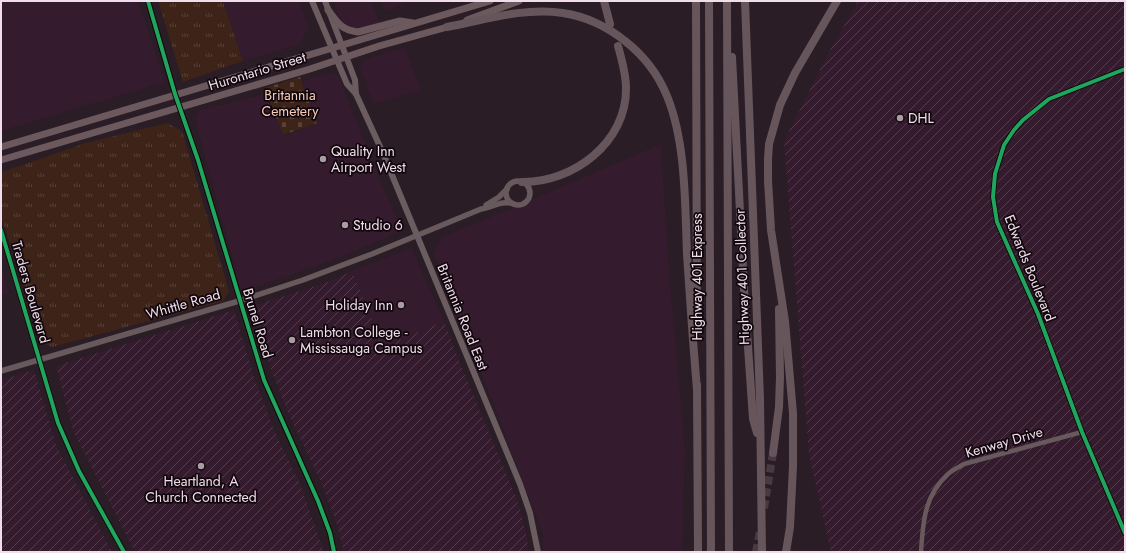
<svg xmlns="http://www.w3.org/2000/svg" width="1126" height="553" viewBox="0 0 1126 553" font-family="Jost,sans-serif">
  <defs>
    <pattern id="industrial-furrows" width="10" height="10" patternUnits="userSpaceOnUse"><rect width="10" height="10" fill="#351b2e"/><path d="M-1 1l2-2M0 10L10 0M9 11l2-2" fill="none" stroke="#533c4c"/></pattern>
    <pattern id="grass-tufts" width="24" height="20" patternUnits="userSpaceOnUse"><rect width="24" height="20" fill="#3d2318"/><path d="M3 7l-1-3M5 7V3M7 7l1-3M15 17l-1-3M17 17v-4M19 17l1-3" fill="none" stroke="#59423a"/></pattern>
    <pattern id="cemetery-stones" width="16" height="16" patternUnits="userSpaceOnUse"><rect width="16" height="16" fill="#3d2318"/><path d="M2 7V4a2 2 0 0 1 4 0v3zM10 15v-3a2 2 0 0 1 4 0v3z" fill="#59423a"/></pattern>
  </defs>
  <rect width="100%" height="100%" fill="#2a1d26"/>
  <g fill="#351b2e">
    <path d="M1,1h137l27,81 -164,49z"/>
    <path d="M223,1h76l10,26 -9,17 -57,17z"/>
    <path d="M333,1h38l10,24 -25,6 -13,-7z"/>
    <path d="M381,1h30l-26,10z"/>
    <path d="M405,47l16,43 -48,14 -13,-37 6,-8z"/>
    <path d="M332,73l6,2 43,108 20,45 -1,4 -67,28 -86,30 -7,-3 -45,-168 5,-9 65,-16 19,42 34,-14 -16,-41z"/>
    <path d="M661,144l8,127 16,179 -3,102h-140l1,-18 -46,-121 -64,-159 9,-17 78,-32z"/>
    <path d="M411,248l33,73 -61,26 -31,-76z"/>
    <path d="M1,266l8,28 -8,2z"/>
  </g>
  <g fill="url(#industrial-furrows)">
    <path d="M858,1h267v551h-294l-22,-98 -25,-313 44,-87z"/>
    <path d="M352,271l31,76 61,-26 17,45 55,131 11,40 1,15h-184l-8,-31 -16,-41 -30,-63 -18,-45 -20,-62 1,-4 78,-25z"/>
    <path d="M234,310l20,67 19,51 27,56 24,68h-189l-61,-119 -18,-67z"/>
    <path d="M34,370l22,75 56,107h-111v-172z"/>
  </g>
  <g fill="url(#grass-tufts)">
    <path d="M158,1h65l20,60 -60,21z"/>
    <path d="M167,123l15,8 47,160 -6,10 -171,46 -9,-4 -41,-124 -1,-7 1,-40 84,-29z"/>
  </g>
  <path fill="url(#cemetery-stones)" d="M300,77l17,46 -34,12 -18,-47z"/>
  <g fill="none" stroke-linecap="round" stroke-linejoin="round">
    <g stroke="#483a43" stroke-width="8" stroke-dasharray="8 4" stroke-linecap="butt">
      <path d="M764,508l9,-55"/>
      <path d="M756,552l4,-21"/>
    </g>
    <g stroke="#68595c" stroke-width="4.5">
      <path d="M148,1l27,93 23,66 66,220 54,121 12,32 4,19"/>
      <path d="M921,552c2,-30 3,-56 27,-78 4,-4 11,-7 16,-10l118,-32"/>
    </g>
    <g stroke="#68595c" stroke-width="5.5">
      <path d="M1125,69l-76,30 -26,21 -9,10 -10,15 -9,29 -2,23 4,25 41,92 44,118 43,101"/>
      <circle cx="518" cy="193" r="12"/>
      <path d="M486,205l13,-8 8,-8"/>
      <path d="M1,230l57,193 21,48 45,81"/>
      <path d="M1,371l238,-70 64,-21 69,-26 109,-45c13,-2 20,-9 33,-5"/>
    </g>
    <g stroke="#6b5c5f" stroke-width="6">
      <path d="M312,1l35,83 9,10 26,57 138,333 10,29 8,39"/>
      <path d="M325,1l30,79 1,14"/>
    </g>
    <g stroke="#6b595d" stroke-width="7">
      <path d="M328,10c10,13 13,20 30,22l42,-11 13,2"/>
      <path d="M467,20l52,-19"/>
      <path d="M1,147l489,-146"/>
      <path d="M1,160l309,-91 69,-23 72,-20"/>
    </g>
    <g stroke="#66565c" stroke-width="8">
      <path d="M604,1l6,23"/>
      <path d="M696,1l1,330"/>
      <path d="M709,1l2,551"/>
      <path d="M727,1l2,551"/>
      <path d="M745,1l15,398 2,153"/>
      <path d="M447,27c37,-7 77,-20 116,-14 22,3 45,14 62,28 18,14 33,33 42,55 19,46 18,108 20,158 3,45 6,90 10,135"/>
      <path d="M732,57l12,232 9,130 4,14"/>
      <path d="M522,182c51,1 105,-40 104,-94 0,-14 -4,-28 -8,-42"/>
      <path d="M697,385l1,167"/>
      <path d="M773,453l6,-46 1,-30 -1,-68"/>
      <path d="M786,552l4,-25 3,-61v-53l-8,-92 -14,-91 -3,-49v-22l1,-15 11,-39 15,-32 42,-72"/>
    </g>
    <g stroke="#11070d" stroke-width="6">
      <g id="cycleway">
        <path d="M148,1l27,93 23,66 66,220 54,121 12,32 4,19"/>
        <path d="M1125,69l-76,30 -26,21 -9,10 -10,15 -9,29 -2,23 4,25 41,92 44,118 43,101"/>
        <path d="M1,230l57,193 21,48 45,81"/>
      </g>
    </g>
    <use href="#cycleway" stroke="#20a55d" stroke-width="4"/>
  </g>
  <g fill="#ab9ba5" stroke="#11070d" stroke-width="1.5">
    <circle cx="900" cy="118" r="4"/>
    <circle cx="323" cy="159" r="4"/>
    <circle cx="345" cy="225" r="4"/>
    <circle cx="401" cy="305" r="4"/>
    <circle cx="292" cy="340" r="4"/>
    <circle cx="201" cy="466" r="4"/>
  </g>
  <g text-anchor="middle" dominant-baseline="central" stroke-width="3.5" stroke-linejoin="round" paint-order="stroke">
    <g font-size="14" fill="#f0dfea" stroke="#11070d">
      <text transform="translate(257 71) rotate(-17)">Hurontario Street</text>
      <text transform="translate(1030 268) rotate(68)">Edwards Boulevard</text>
      <text transform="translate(697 277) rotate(-90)">Highway 401 Express</text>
      <text transform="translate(742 277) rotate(-92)">Highway 401 Collector</text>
      <text transform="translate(31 292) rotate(74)">Traders Boulevard</text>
      <text transform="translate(183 304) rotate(-16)">Whittle Road</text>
      <text transform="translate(463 317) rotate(68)">Britannia Road East</text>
      <text transform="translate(258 323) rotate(73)">Brunel Road</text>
      <text transform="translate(1004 442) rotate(-16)">Kenway Drive</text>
    </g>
    <g font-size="14" fill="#f6cdb9" stroke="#11070d">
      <text x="290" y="95">Britannia<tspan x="290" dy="16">Cemetery</tspan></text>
    </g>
    <g font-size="14" fill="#f0dfea" stroke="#11070d" text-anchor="start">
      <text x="908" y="118">DHL</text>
      <text x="331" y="151">Quality Inn<tspan x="331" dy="16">Airport West</tspan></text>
      <text x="353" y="225">Studio 6</text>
      <text x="393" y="305" text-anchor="end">Holiday Inn</text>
      <text x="300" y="332">Lambton College -<tspan x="300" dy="16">Mississauga Campus</tspan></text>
      <text x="201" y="481" text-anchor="middle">Heartland, A<tspan x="201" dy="16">Church Connected</tspan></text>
    </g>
  </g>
  <rect width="1126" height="553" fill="none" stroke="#f0dfea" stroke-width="4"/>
</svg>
